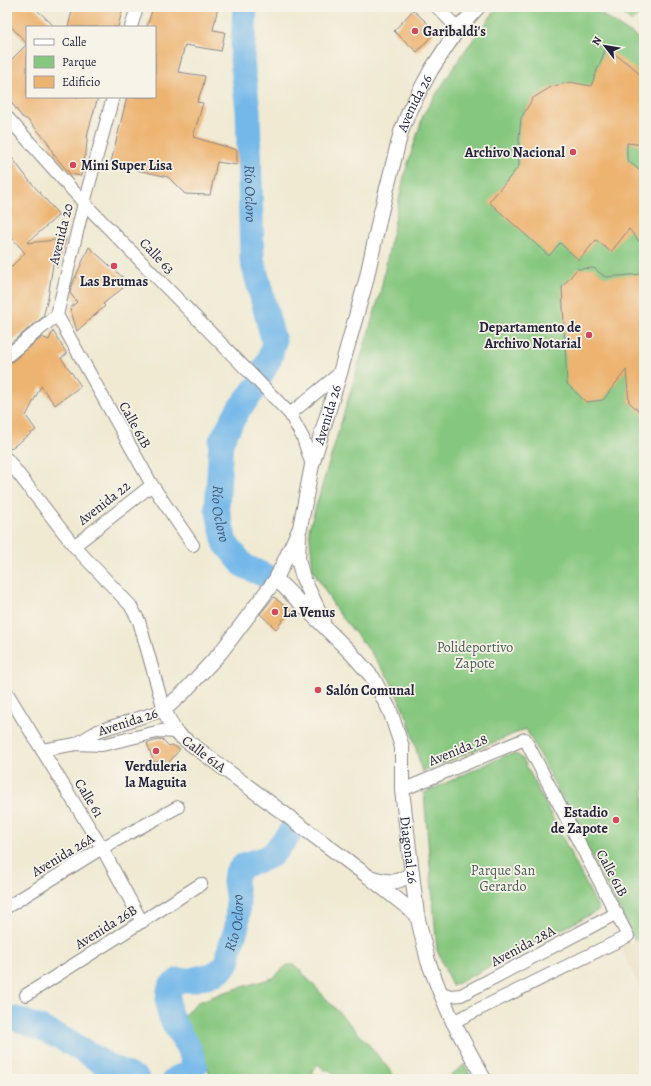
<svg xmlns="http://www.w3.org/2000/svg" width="651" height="1086" viewBox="0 0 651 1086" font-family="Alegreya,serif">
  <rect width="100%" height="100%" fill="#f7f3e8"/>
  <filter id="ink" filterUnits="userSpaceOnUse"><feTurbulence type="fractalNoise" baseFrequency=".025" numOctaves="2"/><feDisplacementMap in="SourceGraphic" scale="8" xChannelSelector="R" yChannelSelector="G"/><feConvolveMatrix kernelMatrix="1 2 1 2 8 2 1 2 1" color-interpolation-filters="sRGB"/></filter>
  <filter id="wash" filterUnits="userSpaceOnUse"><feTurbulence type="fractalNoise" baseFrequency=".012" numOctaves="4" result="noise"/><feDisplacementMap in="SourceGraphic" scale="16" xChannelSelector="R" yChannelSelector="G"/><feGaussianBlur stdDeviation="0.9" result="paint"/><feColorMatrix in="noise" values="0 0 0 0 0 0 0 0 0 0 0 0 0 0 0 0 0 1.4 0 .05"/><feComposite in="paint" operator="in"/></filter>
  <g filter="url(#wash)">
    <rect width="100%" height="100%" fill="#f0ead3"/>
    <path fill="#e7daba" d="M644,935v61l-24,-49z"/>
    <g fill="#86c77f" stroke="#54745d">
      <path d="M498,7h92l54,35v893l-9,5 -109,-211 -104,43 -14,-53 -18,-39 -21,-30 -32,-39 -24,-41 -4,-41 71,-235 24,-118 20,-63 37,-57z"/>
      <path d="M616,7h28v3l-13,12z"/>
      <path d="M511,754l7,1 5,4 76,151 -147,76 -15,-36 -13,-157 80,-37z"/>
      <path d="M287,965h8l75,81 27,33h-63c0,-6 -3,-10 -10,-9l-6,-6 -6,7 8,8h-108l-29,-63 13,-13 26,-10 51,-15z"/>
      <path d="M464,1065l9,14h-27z"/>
    </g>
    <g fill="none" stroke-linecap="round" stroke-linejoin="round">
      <path stroke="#73b8e9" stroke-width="4" d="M190,1079l2,-8"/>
      <g stroke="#73b8e9" stroke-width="25">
        <path id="s1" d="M245,7l-3,53 6,50 4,149 22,83 -4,16 -9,17"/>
        <path id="s2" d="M254,390l-16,20 -17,31 -4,67 8,35 19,23 24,11"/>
        <path d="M16,1019l26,10 25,12 41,25 29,13"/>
        <path id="s3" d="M175,1079l17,-8 3,-6c-7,-31 -35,-43 -25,-78l9,-7h12l21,-5 10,-6 7,-9v-9l8,-25 1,-24 -3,-21 1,-7 8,-9 16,-5 12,-5 18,-22"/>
      </g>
    </g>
    <g id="blocks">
      <g fill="#edb370">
        <path d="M7,7h27l21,20h-28v70h71l-10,35 -2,19 -5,25 -11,-2 -16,-19 -7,-14 -19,-21 -6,-3 -15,-20v-33l20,-20 -20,-22z"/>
        <path d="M73,7h50l-5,20h-50z"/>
        <path d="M153,7h65l-5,23 12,2 -4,19 -36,-6 -7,27 27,4 -2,10 -6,16 6,1 -10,34 44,13v15l-20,-3 -7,33 -25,-1 -17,-17 -31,-7v-3l-26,-5 16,-65h28v-70h-8z"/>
        <path d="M413,10l23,21 -19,21 -23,-21z"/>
        <path d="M606,48l28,20 10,12v65l-17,-2v17l17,14v73l-15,-18 -18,23 -15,-12 -17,20 -19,-17 -11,13 -60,-54 30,-36v-28l2,-20 12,-20 18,-11 19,-5 21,4z"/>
        <path d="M7,151l21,28 31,36 -32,28 39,-4 -9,29 -3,-11 -6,41 -5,19 -36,29v-72l2,-5 16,-16 -18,-21z"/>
        <path d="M89,247l40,36 -26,21 2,2 -28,25 -7,-23 7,-6 -7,-9 1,-6z"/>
        <path d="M594,268l11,9 39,-3v142l-15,-14 -3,-32 -23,30 -17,2 -19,-18 -5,-97 15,-18z"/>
        <path d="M53,331l14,23 -6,4 20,28 -26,19 -14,-19 -15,30 10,14 -29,21v-88l5,-1 30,-25 7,3z"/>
        <path d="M274,597l16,14 -14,18 -16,-15z"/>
        <path d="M162,739l7,7 3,-1 8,4 -14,17 -2,-7 -10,4 -7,-20z"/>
      </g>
    </g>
  </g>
  <g filter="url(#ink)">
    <use href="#blocks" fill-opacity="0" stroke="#898687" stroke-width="1"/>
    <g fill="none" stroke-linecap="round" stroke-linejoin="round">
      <g stroke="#898687" stroke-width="14">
        <g id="minor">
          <path d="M437,7l21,22"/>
          <path d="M131,27l6,-20"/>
          <path d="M7,117l77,86 206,211 13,24 9,27"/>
          <path d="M57,315l95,170 41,60"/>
          <path d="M7,356l50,-41 27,-112 29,-106"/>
          <path d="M290,414l50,-41"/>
          <path d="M7,459l67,87 56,59 9,16 25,89 -66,21 -22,13"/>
          <path d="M74,546l78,-61"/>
          <path d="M7,693l95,155 40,74"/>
          <path d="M42,750l34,-6 26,1 59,-14 14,1"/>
          <path d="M402,790l123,-51 103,197 -175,86"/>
          <path d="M7,907l95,-59 76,-41"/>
          <path d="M440,992l10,4 11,-1 156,-82"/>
          <path d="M26,995l175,-111"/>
        </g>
      </g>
      <g stroke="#898687" stroke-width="16">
        <g id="tertiary">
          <path d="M299,536l-1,23 5,19 20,42"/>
          <path id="s4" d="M276,579l75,74 22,25 17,33 12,36v43l15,125 11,46 12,31 13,30 31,57"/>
          <path d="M373,878c17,5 24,6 39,-5"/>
          <path id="s5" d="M417,915l-48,-38 -194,-145 -11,-22 19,-17 38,-41 55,-73 24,-51 12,-63 28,-92 26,-92 14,-65 21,-84 9,-23 21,-39 27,-41 20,-22"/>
        </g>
      </g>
      <use href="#minor" stroke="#fff" stroke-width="12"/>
      <use href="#tertiary" stroke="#fff" stroke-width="14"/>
    </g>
  </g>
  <g fill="#d1495b" stroke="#f7f3e8" stroke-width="1.5">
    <circle cx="415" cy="31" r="4"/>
    <circle cx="573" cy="152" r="4"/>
    <circle cx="73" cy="165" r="4"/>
    <circle cx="114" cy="266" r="4"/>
    <circle cx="589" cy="335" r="4"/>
    <circle cx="275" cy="612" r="4"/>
    <circle cx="318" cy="690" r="4"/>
    <circle cx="156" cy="751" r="4"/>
    <circle cx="616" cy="820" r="4"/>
  </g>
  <g text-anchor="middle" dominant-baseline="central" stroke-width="3.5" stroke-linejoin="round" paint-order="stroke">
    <g font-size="14" font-weight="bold" fill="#22223b" stroke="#f7f3e8" text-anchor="start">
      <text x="423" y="31">Garibaldi's</text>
      <text x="565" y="152" text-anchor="end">Archivo Nacional</text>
      <text x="81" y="165">Mini Super Lisa</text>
      <text x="114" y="281" text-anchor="middle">Las Brumas</text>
      <text x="581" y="327" text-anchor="end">Departamento de<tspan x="581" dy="16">Archivo Notarial</tspan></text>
      <text x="283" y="612">La Venus</text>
      <text x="326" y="690">Salón Comunal</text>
      <text x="156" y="766" text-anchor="middle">Verduleria<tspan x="156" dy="16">la Maguita</tspan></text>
      <text x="608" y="812" text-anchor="end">Estadio<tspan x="608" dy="16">de Zapote</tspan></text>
    </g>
    <g font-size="14" fill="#22223b" stroke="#f7f3e8">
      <text stroke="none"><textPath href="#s5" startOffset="998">Avenida 26</textPath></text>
      <text transform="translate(61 234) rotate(-76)">Avenida 20</text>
      <text transform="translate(157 256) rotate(46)">Calle 63</text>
      <text stroke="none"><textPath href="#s5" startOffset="674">Avenida 26</textPath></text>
      <text transform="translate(135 425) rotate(61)">Calle 61B</text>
      <text transform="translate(104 503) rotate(-38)">Avenida 22</text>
      <text transform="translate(128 722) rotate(-18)">Avenida 26</text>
      <text transform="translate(458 750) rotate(-22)">Avenida 28</text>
      <text transform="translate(204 754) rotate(37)">Calle 61A</text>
      <text transform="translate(89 798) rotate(59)">Calle 61</text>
      <text stroke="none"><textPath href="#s4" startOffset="317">Diagonal 26</textPath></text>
      <text transform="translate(63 855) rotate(-31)">Avenida 26A</text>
      <text transform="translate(612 873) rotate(62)">Calle 61B</text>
      <text transform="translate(106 927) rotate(-32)">Avenida 26B</text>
      <text transform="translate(523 946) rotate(-28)">Avenida 28A</text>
    </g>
    <g font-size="14" fill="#455c53" stroke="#f7f3e8">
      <text x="475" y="647">Polideportivo<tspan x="475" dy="16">Zapote</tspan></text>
      <text x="503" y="870">Parque San<tspan x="503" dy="16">Gerardo</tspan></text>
    </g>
    <g font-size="15" font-style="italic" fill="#3e5678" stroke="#f7f3e8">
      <text stroke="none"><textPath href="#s1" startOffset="187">Río Ocloro</textPath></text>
      <text stroke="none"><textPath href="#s2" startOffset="134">Río Ocloro</textPath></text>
      <text stroke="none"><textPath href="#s3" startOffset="216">Río Ocloro</textPath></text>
    </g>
  </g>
  <rect width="651" height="1086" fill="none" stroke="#f7f3e8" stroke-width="24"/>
  <rect x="26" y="26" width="130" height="72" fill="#f7f3e8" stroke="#a29fa3"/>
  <rect x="34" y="39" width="20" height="6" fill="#ffffff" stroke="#a29fa3"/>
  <text x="62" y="46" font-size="12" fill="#22223b">Calle</text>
  <rect x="34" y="56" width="20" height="12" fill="#86c77f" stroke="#a29fa3"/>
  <text x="62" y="66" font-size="12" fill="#22223b">Parque</text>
  <rect x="34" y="76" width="20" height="12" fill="#edb370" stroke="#a29fa3"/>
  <text x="62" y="86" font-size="12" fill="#22223b">Edificio</text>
  <g transform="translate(605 46) rotate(301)" stroke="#f7f3e8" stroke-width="3" paint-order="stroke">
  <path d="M0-3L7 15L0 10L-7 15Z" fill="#22223b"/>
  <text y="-6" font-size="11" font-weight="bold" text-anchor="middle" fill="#22223b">N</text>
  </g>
</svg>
